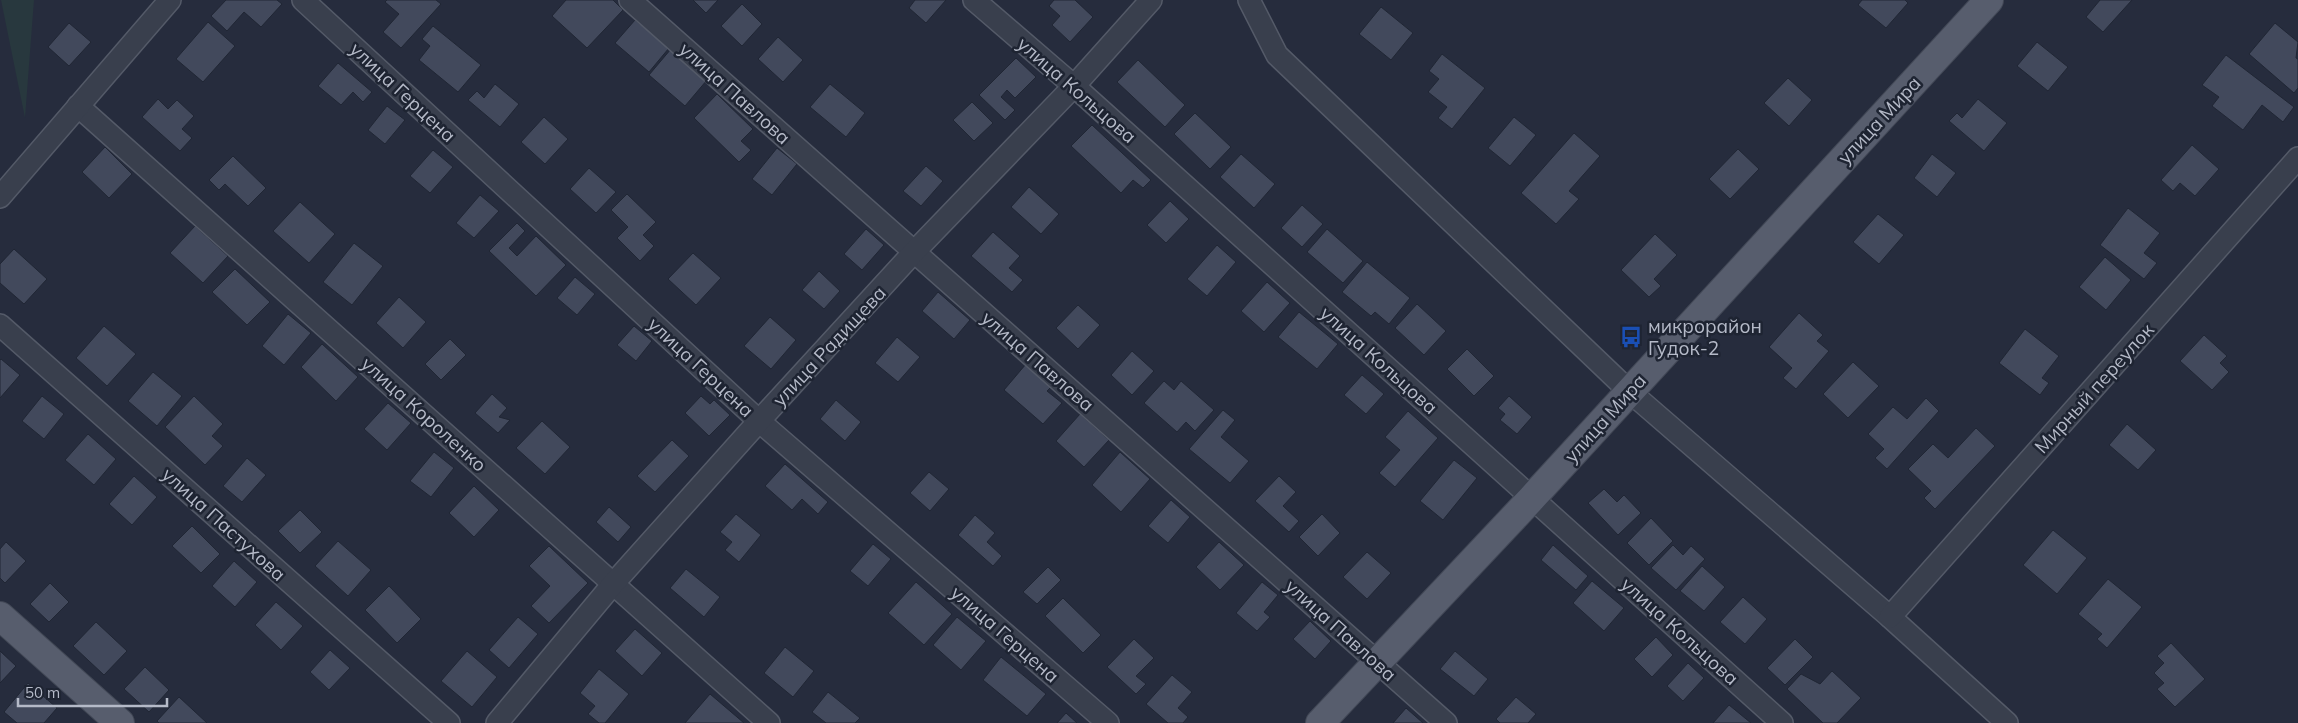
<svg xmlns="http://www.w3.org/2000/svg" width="2298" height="723" viewBox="0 0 2298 723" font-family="Mulish,sans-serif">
  <rect width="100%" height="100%" fill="#262c3d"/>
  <path fill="#28383e" d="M1,0h33l-9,118z"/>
  <g fill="#42495c" stroke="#202634">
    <path d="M226,0h51l5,4 -21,23 -17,-15 -17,19 -16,-15z"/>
    <path d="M387,0h49l5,4 -40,44 -18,-16 16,-18 -14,-12z"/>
    <path d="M566,0h47l10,10 -36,38 -35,-32z"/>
    <path d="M693,0h25l-12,13z"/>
    <path d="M915,0h31l-20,23 -17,-15z"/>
    <path d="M1054,0h21l18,17 -23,25 -18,-17 8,-9 -11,-10z"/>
    <path d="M1862,0h43l3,3 -22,25 -28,-23z"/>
    <path d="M2100,0h32l-29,32 -17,-15z"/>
    <path d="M742,4l20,20 -20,22 -21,-20z"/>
    <path d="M1381,7l32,26 -22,27 -32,-26z"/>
    <path d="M635,20l34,28 -20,24 -34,-29z"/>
    <path d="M208,22l27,24 -32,36 -27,-23z"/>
    <path d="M69,23l22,19 -22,24 -21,-19z"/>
    <path d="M2275,23l23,19 -2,16 2,1v29l-4,5 -45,-39z"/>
    <path d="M433,26l48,39 -23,27 -39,-32 11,-14 -8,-7z"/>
    <path d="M778,37l25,23 -20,22 -25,-23z"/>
    <path d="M2037,42l31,25 -20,24 -31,-25z"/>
    <path d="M671,49l36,31 -22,26 -36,-31z"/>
    <path d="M1442,54l43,34 -33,41 -14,-11 9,-11 -19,-15 11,-13 -10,-8z"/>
    <path d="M2226,55l68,52 -11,15 -21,-17 -19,25 -31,-24 7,-9 -17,-12z"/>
    <path d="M1016,58l20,19 -21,21 -8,-8 -6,7 14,13 -10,10 -26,-25z"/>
    <path d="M1138,60l47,45 -20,22 -48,-45z"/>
    <path d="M338,63l34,29 -9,10 -10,-10 -12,13 -23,-19z"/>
    <path d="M1788,78l24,22 -23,26 -25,-23z"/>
    <path d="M495,84l24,20 -19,23 -32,-27 9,-9 7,7z"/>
    <path d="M830,84l35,29 -19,24 -36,-30z"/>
    <path d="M717,94l36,35 -12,12 10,9 -12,12 -45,-44z"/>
    <path d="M158,99l10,10 9,-9 17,16 -12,13 10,9 -12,13 -38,-34z"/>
    <path d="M1978,99l29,24 -23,28 -35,-30 8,-8 5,5z"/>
    <path d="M972,102l21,21 -19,18 -21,-21z"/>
    <path d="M387,106l18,14 -20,24 -17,-14z"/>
    <path d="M1195,113l36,34 -21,22 -36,-35z"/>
    <path d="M544,117l24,22 -23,25 -24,-22z"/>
    <path d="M1514,117l22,18 -26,31 -22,-18z"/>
    <path d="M1092,125l59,55 -8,8 -10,-8 -12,13 -50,-47z"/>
    <path d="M1574,133l26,23 -31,35 10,8 -23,25 -35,-31z"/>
    <path d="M2192,145l27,24 -24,27 -15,-13 -7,8 -12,-11z"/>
    <path d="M105,147l27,27 -23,24 -27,-26z"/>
    <path d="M777,148l20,16 -25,31 -20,-16z"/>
    <path d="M1738,149l21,20 -29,30 -21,-20z"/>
    <path d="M433,150l20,17 -23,26 -20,-17z"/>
    <path d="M1241,154l34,30 -21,24 -34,-31z"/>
    <path d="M1932,154l24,19 -19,24 -23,-19z"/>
    <path d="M233,156l33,32 -18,18 -23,-22 -6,6 -10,-10z"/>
    <path d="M926,166l17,15 -22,25 -18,-15z"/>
    <path d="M589,168l27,24 -20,21 -26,-24z"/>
    <path d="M1029,187l30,27 -18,20 -30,-27z"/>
    <path d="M627,194l29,28 -13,13 11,11 -14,15 -23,-23 11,-11 -17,-17z"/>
    <path d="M480,195l19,16 -25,27 -18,-15z"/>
    <path d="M1170,201l19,18 -23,24 -19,-18z"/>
    <path d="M300,202l35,32 -26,29 -36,-32z"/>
    <path d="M1302,205l21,19 -21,23 -21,-19z"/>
    <path d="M2128,208l32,25 -16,20 13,10 -13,16 -44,-34z"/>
    <path d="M1878,214l26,21 -25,29 -26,-22z"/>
    <path d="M517,223l8,8 -16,17 8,8 19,-20 30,29 -30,31 -47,-45z"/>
    <path d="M195,226l33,30 -25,27 -33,-30z"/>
    <path d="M866,229l18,16 -22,25 -18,-16z"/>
    <path d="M1327,229l36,32 -20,22 -36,-31z"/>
    <path d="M993,232l27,24 -11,12 14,12 -11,12 -41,-36z"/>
    <path d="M1655,234l22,21 -23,24 7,7 -12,11 -28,-27z"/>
    <path d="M354,243l29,23 -31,39 -29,-23z"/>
    <path d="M1217,245l19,17 -29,34 -20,-17z"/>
    <path d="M14,249l33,30 -23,25 -24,-21v-19z"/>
    <path d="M693,253l28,25 -25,27 -28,-26z"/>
    <path d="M2105,257l26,23 -25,30 -27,-23z"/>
    <path d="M1367,262l43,36 -21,26 -14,-12 -4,4 -29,-24z"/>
    <path d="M235,269l35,33 -23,23 -35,-33z"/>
    <path d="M819,271l21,20 -16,18 -22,-19z"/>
    <path d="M575,277l20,17 -18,21 -20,-17z"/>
    <path d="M1267,282l23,21 -26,29 -23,-21z"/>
    <path d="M938,292l32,28 -16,19 -32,-28z"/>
    <path d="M399,297l27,25 -23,26 -27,-25z"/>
    <path d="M1417,304l29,27 -22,24 -29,-27z"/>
    <path d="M1078,305l22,20 -22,24 -22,-21z"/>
    <path d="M1299,312l39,32 -21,25 -39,-32z"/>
    <path d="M1799,313l24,22 -6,6 12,10 -33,38 -13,-11 9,-10 -23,-21z"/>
    <path d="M288,314l23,19 -27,32 -22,-19z"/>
    <path d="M770,317l26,23 -25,29 -27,-23z"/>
    <path d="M104,326l32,28 -29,32 -31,-28z"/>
    <path d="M634,326l18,15 -16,20 -19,-16z"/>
    <path d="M2025,329l34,27 -17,22 7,5 -9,12 -41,-32z"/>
    <path d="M2204,335l23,21 -7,7 9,9 -17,18 -32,-29z"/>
    <path d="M897,337l23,20 -22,25 -23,-19z"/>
    <path d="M450,339l16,16 -25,25 -16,-16z"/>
    <path d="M322,344l36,33 -22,24 -35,-34z"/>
    <path d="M1467,349l27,27 -20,20 -27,-27z"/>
    <path d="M1132,351l22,20 -22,24 -21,-20z"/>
    <path d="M1,359l19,16 -20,23v-38z"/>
    <path d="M1853,362l26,24 -31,32 -25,-24z"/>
    <path d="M1026,364l26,22 -5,5 15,12 -19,21 -39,-34z"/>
    <path d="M153,372l29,24 -25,30 -29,-25z"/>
    <path d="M1362,375l22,19 -18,20 -22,-19z"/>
    <path d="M1164,381l10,9 7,-9 33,29 -19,21 -9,-9 -9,10 -33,-29z"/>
    <path d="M492,394l15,14 -8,9 11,3 -12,13 -23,-20z"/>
    <path d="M42,396l22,18 -20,25 -22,-18z"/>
    <path d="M194,396l29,28 -11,12 11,10 -18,19 -40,-38z"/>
    <path d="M701,396l9,8 4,-4 16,15 -21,21 -24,-23z"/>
    <path d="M1509,396l23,21 -15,17 -17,-14 5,-6 -7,-6z"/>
    <path d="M1926,398l13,13 -52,58 -12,-11 9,-9 -16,-15 25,-27 14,12z"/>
    <path d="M836,400l25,22 -16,19 -25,-22z"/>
    <path d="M388,403l23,20 -24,27 -23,-21z"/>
    <path d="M1223,410l12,10 -14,17 28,24 -19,22 -41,-34z"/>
    <path d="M1408,411l30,27 -43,49 -16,-14 21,-23 -15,-13z"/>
    <path d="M1080,414l29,26 -25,27 -28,-26z"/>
    <path d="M542,421l28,26 -25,27 -29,-26z"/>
    <path d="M2127,424l29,26 -18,20 -29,-25z"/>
    <path d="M1976,428l19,18 -60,63 -11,-11 7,-7 -23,-22 25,-25 15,14z"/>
    <path d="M88,434l28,25 -22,26 -29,-25z"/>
    <path d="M672,440l17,16 -34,36 -18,-16z"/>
    <path d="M434,452l20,16 -23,29 -21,-16z"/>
    <path d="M1120,452l30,27 -29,33 -29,-27z"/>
    <path d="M247,458l19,17 -24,27 -19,-16z"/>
    <path d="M1454,460l23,18 -34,42 -23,-19z"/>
    <path d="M785,464l43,38 -10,12 -16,-15 -10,11 -27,-24z"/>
    <path d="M929,472l20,17 -19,22 -20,-18z"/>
    <path d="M134,476l23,21 -25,28 -23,-21z"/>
    <path d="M1279,476l17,16 -13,14 16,15 -10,11 -34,-31z"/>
    <path d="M474,486l25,24 -25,27 -25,-24z"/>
    <path d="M1604,489l13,13 7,-7 17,18 -23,22 -30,-32z"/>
    <path d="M1171,500l19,17 -22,26 -20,-17z"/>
    <path d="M609,507l22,20 -13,15 -22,-20z"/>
    <path d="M300,510l22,22 -22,21 -22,-22z"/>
    <path d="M736,514l25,21 -22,27 -14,-12 7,-8 -12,-10z"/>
    <path d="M1322,514l18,19 -22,23 -19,-19z"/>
    <path d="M975,515l20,18 -8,9 15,14 -9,10 -35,-31z"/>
    <path d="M1651,518l22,23 -24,24 -22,-22z"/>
    <path d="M192,526l28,28 -19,19 -29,-27z"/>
    <path d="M2053,530l34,28 -30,36 -34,-29z"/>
    <path d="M338,541l33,29 -23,26 -33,-30z"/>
    <path d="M6,542l20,19 -21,22 -5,-5v-29z"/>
    <path d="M1219,542l25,23 -24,25 -24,-23z"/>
    <path d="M873,544l18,15 -23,27 -18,-15z"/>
    <path d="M1553,545l35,31 -12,14 -35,-30z"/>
    <path d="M1673,545l10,10 8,-9 14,13 -29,31 -25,-22z"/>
    <path d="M549,546l39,37 -39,40 -18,-17 19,-20 -21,-20z"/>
    <path d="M1367,552l24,21 -24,26 -24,-22z"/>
    <path d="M234,561l23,21 -22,25 -23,-21z"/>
    <path d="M1702,566l23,21 -21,24 -24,-20z"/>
    <path d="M1048,567l13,13 -24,24 -14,-12z"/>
    <path d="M686,569l34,28 -16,20 -34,-29z"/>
    <path d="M2108,579l34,28 -35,41 -10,-9 5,-5 -24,-20z"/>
    <path d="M1592,581l32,27 -20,23 -31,-28z"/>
    <path d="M916,582l36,32 -28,31 -36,-32z"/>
    <path d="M1262,582l16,13 -14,17 6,5 -13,14 -21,-18z"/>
    <path d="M50,583l19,19 -20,20 -19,-18z"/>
    <path d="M389,586l32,33 -24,24 -32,-33z"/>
    <path d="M1743,597l24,22 -22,25 -25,-22z"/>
    <path d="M1063,598l38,37 -18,18 -38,-37z"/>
    <path d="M276,602l27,24 -22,24 -26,-25z"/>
    <path d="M518,617l20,17 -29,34 -20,-18z"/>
    <path d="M957,617l29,24 -25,29 -28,-25z"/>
    <path d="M1310,621l21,20 -16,18 -22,-20z"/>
    <path d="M96,622l31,29 -23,24 -31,-29z"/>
    <path d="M635,629l27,24 -20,23 -27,-25z"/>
    <path d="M1656,637l17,18 -21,22 -18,-18z"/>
    <path d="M1134,639l20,19 -18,18 10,8 -10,10 -29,-27z"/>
    <path d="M1795,639l18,18 -28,28 -18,-17z"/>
    <path d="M2171,643l34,36 -30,28 -18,-18 7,-6 -10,-10 10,-10 -7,-7z"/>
    <path d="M785,647l29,24 -21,26 -29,-24z"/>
    <path d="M330,650l20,18 -21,22 -19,-18z"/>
    <path d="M0,651l16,15 -16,17z"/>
    <path d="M467,651l30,26 -25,30 -31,-26z"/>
    <path d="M1455,651l33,28 -14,17 -34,-27z"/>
    <path d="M1001,657l45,37 -19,22 -44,-36z"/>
    <path d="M1688,663l16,15 -21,23 -16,-15z"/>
    <path d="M145,667l24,23 -20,22 -25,-23z"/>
    <path d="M599,669l30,25 -24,29h-6l-11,-9 7,-8 -15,-13z"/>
    <path d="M1832,671l29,27 -24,25h-14l-36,-34 14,-15 19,10z"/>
    <path d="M1172,675l20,17 -14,16 10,9 -5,6h-15l-22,-19z"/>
    <path d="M28,683l29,25 -13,15h-27l-13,-11z"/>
    <path d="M828,692l32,26 -5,5h-29l-14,-11z"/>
    <path d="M710,694l34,29h-59z"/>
    <path d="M179,697l28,26h-48l-2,-2z"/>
    <path d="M1516,697l20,17 -8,9h-28l-4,-4z"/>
    <path d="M1729,705l22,18h-38z"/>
    <path d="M1406,708l17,15h-30z"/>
    <path d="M1066,713l11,10h-20z"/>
  </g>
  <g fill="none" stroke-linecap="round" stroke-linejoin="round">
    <g stroke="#545a68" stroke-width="24">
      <g id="minor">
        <path d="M303,0l456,421 349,302"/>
        <path d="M630,0l816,723"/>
        <path d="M974,0l100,86 708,637"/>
        <path d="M1249,0l28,55 352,336 261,226 117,106"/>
        <path d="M78,106l691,617"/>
        <path d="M0,197l170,-197"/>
        <path d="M0,325l449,398"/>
        <path d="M1890,617l408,-459"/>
        <path d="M497,723l116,-139 146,-163 155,-169 160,-166 77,-86"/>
      </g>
    </g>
    <g stroke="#424856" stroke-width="30">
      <g id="major">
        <path d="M0,616l120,107"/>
        <path d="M1320,723l212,-225 457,-498"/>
      </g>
    </g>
    <use href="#minor" stroke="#393f4d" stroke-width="21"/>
    <use href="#major" stroke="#575d6d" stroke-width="28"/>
  </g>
  <defs>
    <g id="bus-bare" transform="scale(1.725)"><path d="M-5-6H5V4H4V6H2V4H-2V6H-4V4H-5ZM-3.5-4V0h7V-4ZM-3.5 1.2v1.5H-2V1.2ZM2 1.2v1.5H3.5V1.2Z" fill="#1a4fb4" stroke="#1e2432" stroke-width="2.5" paint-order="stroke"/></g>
  </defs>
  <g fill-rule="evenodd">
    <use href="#bus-bare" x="1631" y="337"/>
  </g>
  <g text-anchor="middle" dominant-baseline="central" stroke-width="5" stroke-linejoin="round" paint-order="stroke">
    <g font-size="19" fill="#b5bac8" stroke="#1e2432">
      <text transform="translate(1077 90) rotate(41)">улица Кольцова</text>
      <text transform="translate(403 92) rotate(43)">улица Герцена</text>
      <text transform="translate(735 93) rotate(42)">улица Павлова</text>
      <text transform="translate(1879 120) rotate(-47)">улица Мира</text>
      <text transform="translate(829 346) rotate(-47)">улица Радищева</text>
      <text transform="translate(1379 360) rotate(42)">улица Кольцова</text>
      <text transform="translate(1038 361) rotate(41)">улица Павлова</text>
      <text transform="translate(701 367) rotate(43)">улица Герцена</text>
      <text transform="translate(2094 388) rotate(-48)">Мирный переулок</text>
      <text transform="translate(424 414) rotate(42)">улица Короленко</text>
      <text transform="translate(1605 418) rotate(-48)">улица Мира</text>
      <text transform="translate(224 524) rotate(42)">улица Пастухова</text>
      <text transform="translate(1341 630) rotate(42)">улица Павлова</text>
      <text transform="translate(1680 631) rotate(42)">улица Кольцова</text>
      <text transform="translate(1005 634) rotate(41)">улица Герцена</text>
    </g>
    <g font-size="19" fill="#b5bac8" stroke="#1e2432" text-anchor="start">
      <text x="1648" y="326">микрорайон<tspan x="1648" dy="22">Гудок-2</tspan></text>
    </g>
  </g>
  <path d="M18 698v8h149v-8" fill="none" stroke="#b5bac8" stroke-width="2.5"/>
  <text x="25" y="698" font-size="15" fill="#b5bac8" stroke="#1e2432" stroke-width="4" paint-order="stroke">50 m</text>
</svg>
